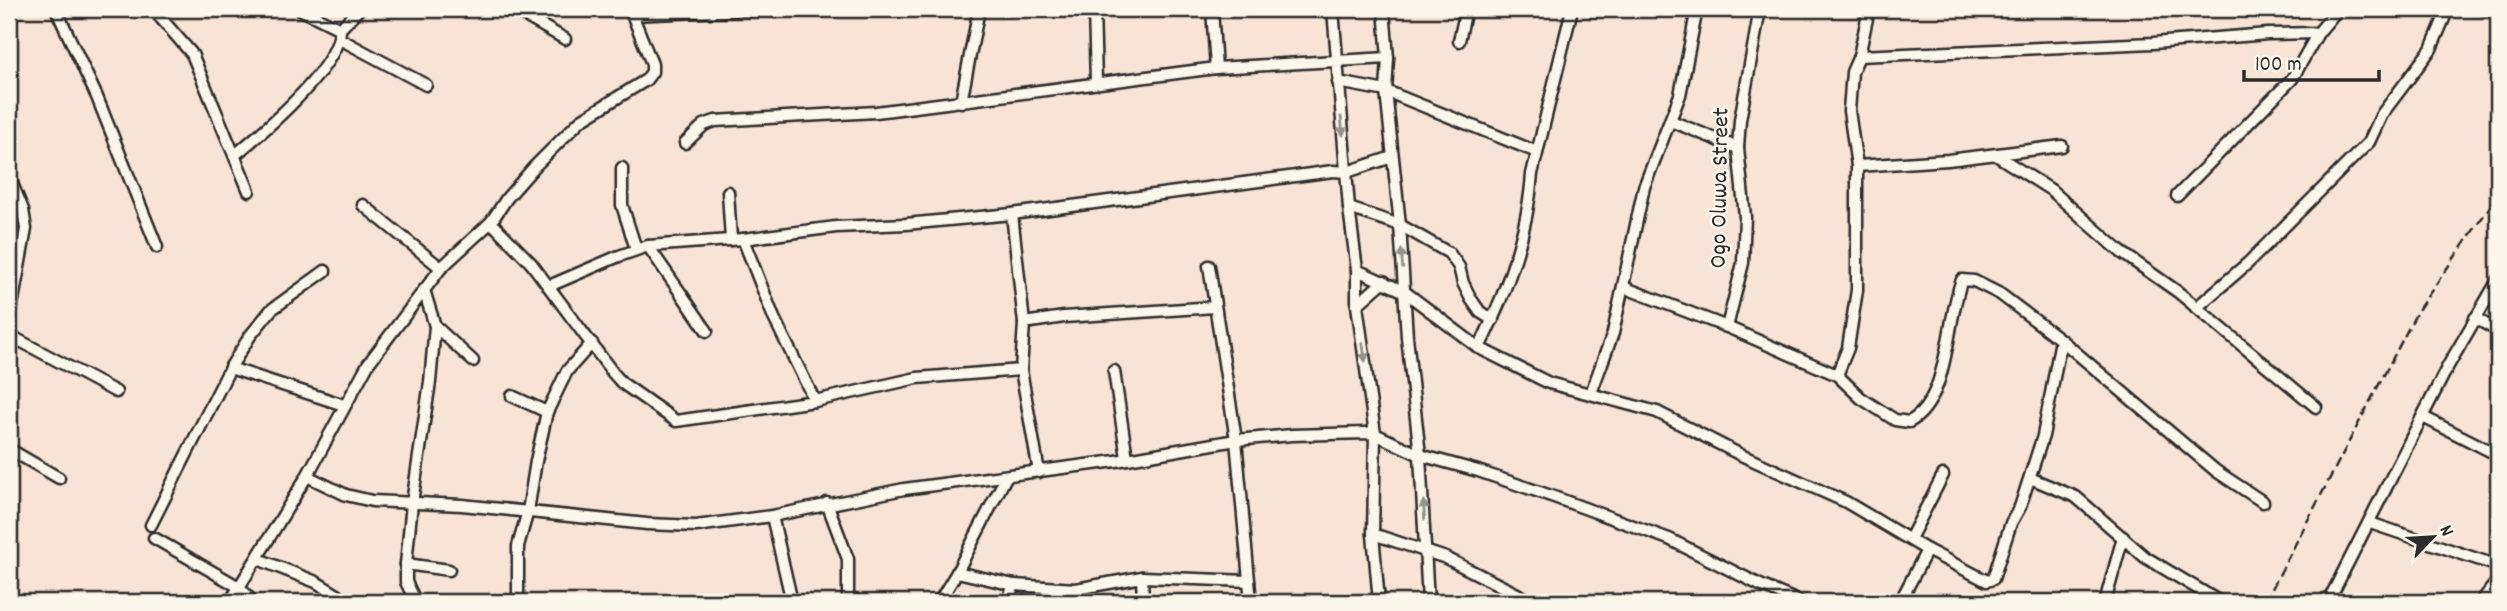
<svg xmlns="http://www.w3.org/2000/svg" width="2507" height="611" viewBox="0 0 2507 611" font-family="Dekko,sans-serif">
  <rect width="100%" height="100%" fill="#f7e4d6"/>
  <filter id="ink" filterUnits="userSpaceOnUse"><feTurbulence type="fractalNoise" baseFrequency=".0143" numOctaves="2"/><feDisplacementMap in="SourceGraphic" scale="14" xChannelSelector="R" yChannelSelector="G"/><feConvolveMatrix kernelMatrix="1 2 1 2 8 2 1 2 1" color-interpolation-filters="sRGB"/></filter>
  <g filter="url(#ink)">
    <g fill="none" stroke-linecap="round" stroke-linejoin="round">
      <g stroke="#2b2b2b" stroke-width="15">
        <g id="minor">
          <path d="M56,9l41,88 60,150"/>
          <path d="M153,9l39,45 57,137"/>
          <path d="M300,9l40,20 19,-20"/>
          <path d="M513,9l52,30"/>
          <path d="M1094,9l2,73"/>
          <path d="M1212,9l4,59"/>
          <path d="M1333,9l16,199 8,62v35l18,129 -2,100 6,68"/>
          <path d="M1384,9l4,49 -2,33 14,134 7,112 13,118 8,147"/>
          <path d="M2483,9l15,4"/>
          <path d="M632,15l136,-6"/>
          <path d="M340,39l86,46"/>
          <path d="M1459,41l7,-32"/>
          <path d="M1859,56l294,-13 115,-9 50,-1"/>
          <path d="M1338,82l48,9 151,61"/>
          <path d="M961,102l18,-93"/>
          <path d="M1671,121l67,27"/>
          <path d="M685,143l19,-18 11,-4 161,-9 340,-44 172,-10"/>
          <path d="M235,155c29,-24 105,-88 105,-126"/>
          <path d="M1996,155l55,35 70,62 57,40 138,115"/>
          <path d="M1857,166l91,-6 114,-14"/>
          <path d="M622,168v37l14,44"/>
          <path d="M9,176l14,34 3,19 -17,93"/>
          <path d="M728,192l3,48"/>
          <path d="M2177,196l115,-117 26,-46 20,-24"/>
          <path d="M363,205l78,63"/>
          <path d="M1349,208l51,17 49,28 10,14 4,16 8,16 9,13 13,8"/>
          <path d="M1012,214l12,109 -3,47 18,102"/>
          <path d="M491,222l40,41 82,110 9,10 54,38 139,-20 102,-23 104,-8"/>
          <path d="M743,239l31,79 41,83"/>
          <path d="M648,246l59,85"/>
          <path d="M1209,266l27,174 15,162"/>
          <path d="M1357,270l48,22 74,56 70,35 108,29 84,43 105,47 81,48 60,31 6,-2 18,-56 9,-16 23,-71 18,-96"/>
          <path d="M549,286l70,-30 29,-10 95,-7 93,-12 70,-3 106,-10 321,-43 14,1 45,-15"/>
          <path d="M1623,287l104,40 110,48 24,23 34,22 14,2c41,-21 37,-103 53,-142l12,1 26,13 61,46 155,131 47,31"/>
          <path d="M424,290l11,36 -5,56 -18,121 -6,61 43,6"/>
          <path d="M1357,305l27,-24"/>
          <path d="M2196,308l52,-45 121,-121 13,-28 49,-65 17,-40"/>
          <path d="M2475,318l23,13"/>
          <path d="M1024,323l40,-6 151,-10"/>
          <path d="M435,326l38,35"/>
          <path d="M1727,327l16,-64 2,-46 -7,-69 2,-28 20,-111"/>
          <path d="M9,335l107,57"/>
          <path d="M1479,348c26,-53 49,-115 53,-174l40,-165"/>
          <path d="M230,368l114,37"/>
          <path d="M1114,371l13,87"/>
          <path d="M1837,375l11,-27 9,-58v-124l-8,-55 3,-39 7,-16 10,-47"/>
          <path d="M1591,393l22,-60 31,-146 36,-92 17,-86"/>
          <path d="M512,396l35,16"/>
          <path d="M2423,417l75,38"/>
          <path d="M9,449l50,29"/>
          <path d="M307,476l39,19 26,6 90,4 185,19 49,2 76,-10 132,-27 212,-28 120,-21 56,-5 75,-2 8,1 45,21 58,16 76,26 115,42 91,46 40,17"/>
          <path d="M2030,478l46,19 69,60 75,45"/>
          <path d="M827,503l21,56v43"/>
          <path d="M772,516l20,86"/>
          <path d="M2370,523l128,43"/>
          <path d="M151,525l79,-157 20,-32 21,-26 54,-39"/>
          <path d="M1373,534l73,24 87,44"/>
          <path d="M154,538l85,49 14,15"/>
          <path d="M1910,539l33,-64"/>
          <path d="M258,559l58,23 33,20"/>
          <path d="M406,564v18l10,20"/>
          <path d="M957,572l57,13 62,4 66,-12 107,4"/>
          <path d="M1142,577l1,25"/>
          <path d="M230,602l77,-126 61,-112 73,-96 50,-46 16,-24 28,-32 46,-46 65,-40 6,-8v-8l-22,-55"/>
          <path d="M518,602v-56l10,-35 8,-50 11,-49 20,-41 25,-28"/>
          <path d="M939,602l18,-30 49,-95"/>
          <path d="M1007,602l7,-17"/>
          <path d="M1900,602l27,-52"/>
          <path d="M2105,602l18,-65"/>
          <path d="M2328,602l120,-236 50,-86"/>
          <path d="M2481,602l17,-22"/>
        </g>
      </g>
      <use href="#minor" stroke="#fbf7ec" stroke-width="10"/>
      <path stroke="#2b2b2b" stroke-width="2.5" stroke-dasharray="10 5" stroke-linecap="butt" d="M2265,602l153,-292 80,-115"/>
    </g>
    <defs><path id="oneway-solid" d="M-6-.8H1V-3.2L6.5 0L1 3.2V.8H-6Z" transform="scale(1.75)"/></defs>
    <g fill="#93918c">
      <use href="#oneway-solid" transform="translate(1342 126) rotate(84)"/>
      <use href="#oneway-solid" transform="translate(1402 259) rotate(-94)"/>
      <use href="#oneway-solid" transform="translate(1364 352) rotate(82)"/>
      <use href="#oneway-solid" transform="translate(1424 510) rotate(-94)"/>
    </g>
  </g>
  <g text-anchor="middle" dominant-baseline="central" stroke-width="5" stroke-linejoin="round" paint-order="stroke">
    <g font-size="24" fill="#2b2b2b" stroke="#fbf7ec">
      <text transform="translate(1721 188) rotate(-89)">Ogo Oluwa Street</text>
    </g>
  </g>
  <rect width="2507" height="611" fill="none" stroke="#fbf7ec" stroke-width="35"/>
  <rect x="18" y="18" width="2472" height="576" fill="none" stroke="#2b2b2b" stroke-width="2.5" filter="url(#ink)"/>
  <g transform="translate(2433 537) rotate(65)" stroke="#fbf7ec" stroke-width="5" paint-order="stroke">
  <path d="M0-5L12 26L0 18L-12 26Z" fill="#2b2b2b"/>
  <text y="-10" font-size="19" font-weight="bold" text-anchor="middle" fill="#2b2b2b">N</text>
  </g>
  <path d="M2244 70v10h135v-10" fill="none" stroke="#2b2b2b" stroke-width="3.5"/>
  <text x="2255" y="70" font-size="21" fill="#2b2b2b" stroke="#fbf7ec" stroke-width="5" paint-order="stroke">100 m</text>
</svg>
